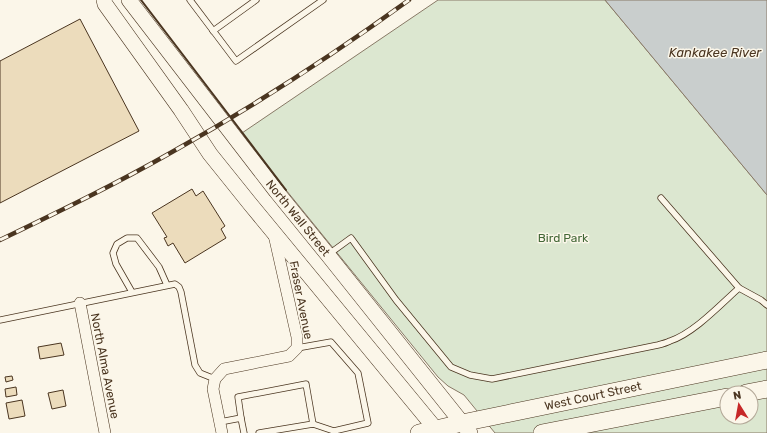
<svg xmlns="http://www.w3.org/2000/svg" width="767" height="433" viewBox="0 0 767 433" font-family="Rubik,sans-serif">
  <rect width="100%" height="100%" fill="#fbf6e9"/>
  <path fill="#dce7d0" stroke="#887966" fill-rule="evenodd" d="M438,0h167l162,195v238h-272l-31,-38 -16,-9 -10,-9 -152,-187 -44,-57zM727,393h24v24h-24z"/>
  <path fill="#c9cecd" stroke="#887966" d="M605,0h162v195z"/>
  <g fill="#ecdcbc" stroke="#4a3520">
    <path d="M80,19l59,112 -139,72v-142z"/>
    <path d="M192,189l4,7 7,-5 22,35 -4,3 5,9 -41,25 -12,-20 -5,3 -4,-8 3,-1 -15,-24z"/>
    <path d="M61,343l3,12 -24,4 -2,-12z"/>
    <path d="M12,376l1,4 -7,2 -1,-5z"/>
    <path d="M16,387l1,8 -11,2 -1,-8z"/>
    <path d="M63,390l3,16 -14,3 -4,-16z"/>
    <path d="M22,400l3,16 -16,3 -3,-16z"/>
  </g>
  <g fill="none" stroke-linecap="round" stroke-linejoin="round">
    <g stroke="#4a3520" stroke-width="7">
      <g id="lane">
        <path d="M190,0l46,61 87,-61"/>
        <path d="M213,31l43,-31"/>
        <path d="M661,198l78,90"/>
        <path d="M329,254l22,-16 45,62 55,67 19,8 22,4 166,-34c4,-1 8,-2 12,-4 24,-8 50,-36 69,-53l22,12 6,5"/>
        <path d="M132,292l-16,-28 -3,-11 4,-9 10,-6h10l22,29 8,18"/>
        <path d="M0,320l175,-36 4,3 2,5 14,73 5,8 15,6"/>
        <path d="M241,418l-3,-21 68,-13 7,40"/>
        <path d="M220,422l21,-4 3,15"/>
        <path d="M259,433l54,-9 21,7 34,-8 -10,-50 -27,-31 -34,6"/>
      </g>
    </g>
    <g stroke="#4a3520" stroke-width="12">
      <g id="street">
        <path d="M80,303l25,130"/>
        <path d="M222,433l-9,-44 2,-10 9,-10 65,-13 8,-8v-11l-23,-102"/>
      </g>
    </g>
    <g stroke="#4a3520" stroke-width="16">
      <g id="secondary">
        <path d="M104,0l1,4 76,106 29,44 41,51 188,228"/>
        <path d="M129,0l147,191 52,64 142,178"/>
      </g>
    </g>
    <g stroke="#4a3520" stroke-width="18">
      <g id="primary">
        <path d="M746,393l21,-4"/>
        <path d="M419,433l43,-10 305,-63"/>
        <path d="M542,433l185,-36"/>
      </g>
    </g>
    <use href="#lane" stroke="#fbf6e9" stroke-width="5.5"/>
    <use href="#street" stroke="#fbf6e9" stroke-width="11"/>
    <use href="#secondary" stroke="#fbf6e9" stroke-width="15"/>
    <use href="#primary" stroke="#fbf6e9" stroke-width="17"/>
    <g stroke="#4a3520" stroke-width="4.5">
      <path id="rail" d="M0,240c58,-28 116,-56 172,-88 82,-46 161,-97 237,-152"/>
    </g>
    <use href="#rail" stroke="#fbf6e9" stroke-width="3" stroke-dasharray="9" stroke-linecap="butt"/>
    <path stroke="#4a3520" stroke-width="2" d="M141,0l145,190"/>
  </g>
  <g text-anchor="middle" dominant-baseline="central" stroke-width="3" stroke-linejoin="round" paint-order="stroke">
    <g font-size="12" fill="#4a3520" stroke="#fbf6e9">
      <text transform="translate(298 218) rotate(51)">North Wall Street</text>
      <text transform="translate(301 300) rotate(79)">Fraser Avenue</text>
      <text transform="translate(105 366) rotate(79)">North Alma Avenue</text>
      <text transform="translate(593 396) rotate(-12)">West Court Street</text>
    </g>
    <g font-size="12" fill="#436837" stroke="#fbf6e9">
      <text x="563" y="238">Bird Park</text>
    </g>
    <g font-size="13" font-style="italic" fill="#4a3520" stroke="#fbf6e9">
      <text x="715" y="52">Kankakee River</text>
    </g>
  </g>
  <g transform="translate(739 405) rotate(349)"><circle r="19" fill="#fbf6e9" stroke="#b4a999"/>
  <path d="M0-3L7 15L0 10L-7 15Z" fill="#c62828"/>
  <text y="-6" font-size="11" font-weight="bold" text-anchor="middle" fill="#4a3520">N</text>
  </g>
</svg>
